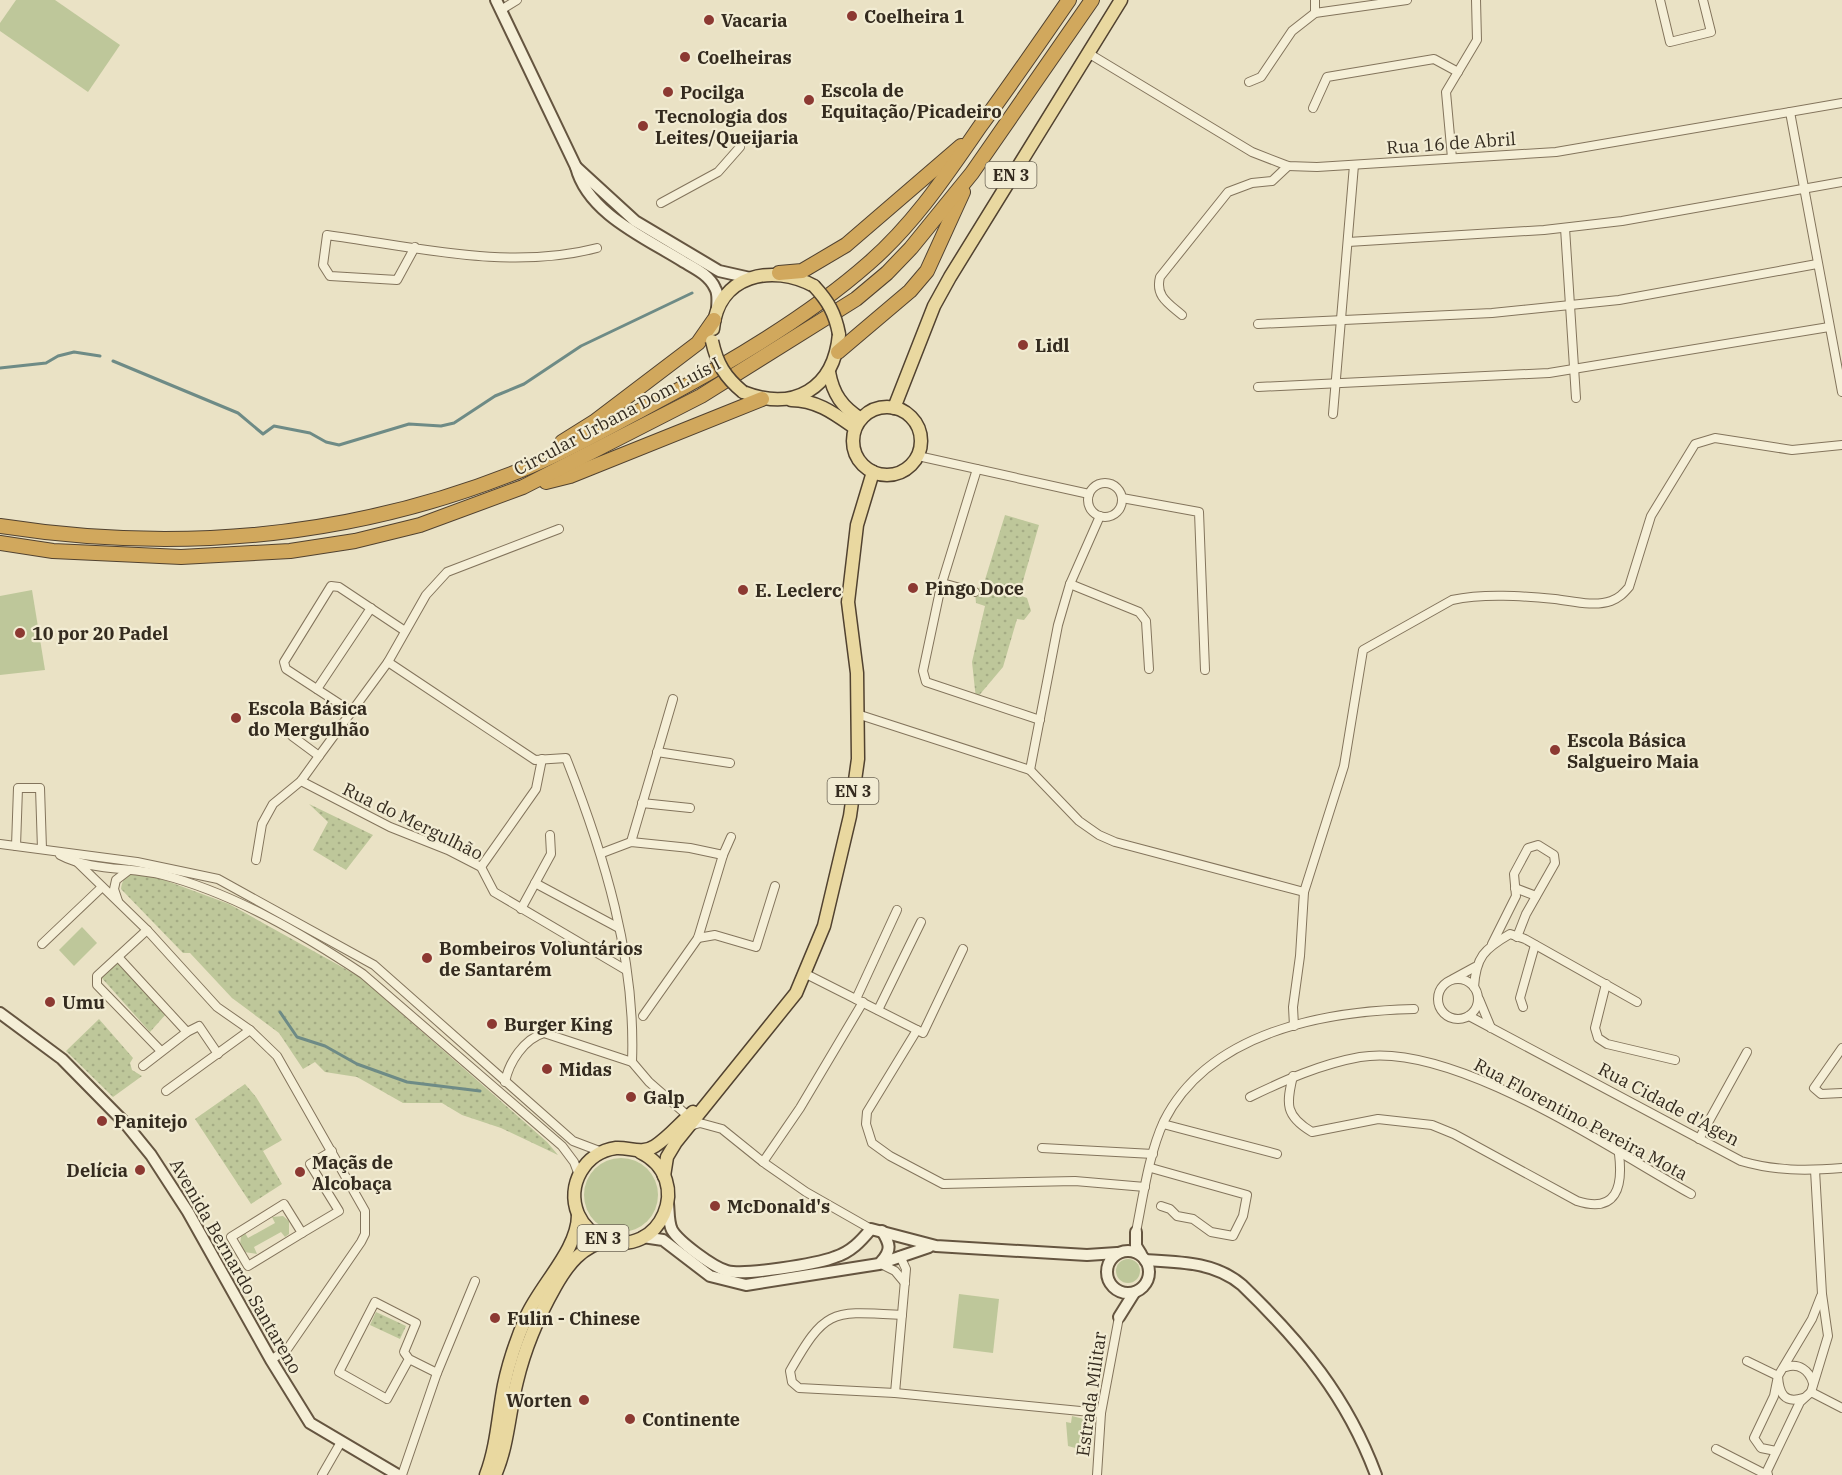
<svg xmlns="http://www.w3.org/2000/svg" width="1842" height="1475" viewBox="0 0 1842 1475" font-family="'IBM Plex Serif',serif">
  <defs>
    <pattern id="park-dots" width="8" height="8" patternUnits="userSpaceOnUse" patternTransform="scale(1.5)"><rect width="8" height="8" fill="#bec79a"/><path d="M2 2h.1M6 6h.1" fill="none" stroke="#a4ab84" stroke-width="1.8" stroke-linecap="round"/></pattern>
  </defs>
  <rect width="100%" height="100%" fill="#eae2c5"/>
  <g fill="#bec79a">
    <path d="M16,0h39l65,45 -32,47 -88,-61v-8z"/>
    <path d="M32,590l13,80 -45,5v-79z"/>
    <path d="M82,927l15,16 -23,23 -15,-16z"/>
    <circle cx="621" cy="1195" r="37"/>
    <path d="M283,1216l6,5v13l-4,3 -4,-5 -27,15 3,7 -13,-2 -4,-7 1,-9 4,-3 3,5 27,-15 -3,-6z"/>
    <circle cx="1128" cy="1271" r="12"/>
    <path d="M959,1294l40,5 -6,54 -40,-5z"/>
    <path d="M1072,1416l19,5 3,9 -4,22 -22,-6 -2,-24 5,1z"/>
  </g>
  <g fill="url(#park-dots)">
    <path d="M1005,515l34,10 -20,70 8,3 4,13 -7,9 -7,-1 -14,48 -27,32 -4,-37 13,-56 -9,-3 -1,-11 9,-9z"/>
    <path d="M309,804l64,31 -27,35 -33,-20 15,-28z"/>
    <path d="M140,871l89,33 131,73 187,165 11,13 -57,-27 -39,-13 -20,-12h-39l-46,-26 -32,-5 -10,-10 -12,7 -24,-36 -47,-35 -42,-45h-7l-62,-64c2,-13 7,-15 19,-18z"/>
    <path d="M117,960l49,54 -16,18 -50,-56z"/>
    <path d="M99,1019l34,39 -3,5 2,7 10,6 -29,21 -47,-46z"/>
    <path d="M245,1084l11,13 26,43 -19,11 19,33 -31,20 -56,-85z"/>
    <path d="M376,1312l30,14 -6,13 -30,-14z"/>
  </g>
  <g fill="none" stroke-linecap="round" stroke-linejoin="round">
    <g stroke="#6e8b86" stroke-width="3">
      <path d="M113,361l125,52 25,21 11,-8 36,7 16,9 13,3 70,-21 32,2 13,-3 41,-27 29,-12 57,-38 111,-53"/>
      <path d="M0,368l46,-5 12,-7 16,-4 26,4"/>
      <path d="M280,1012l17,25 28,9 32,18 50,18 73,9"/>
    </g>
    <g stroke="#83745c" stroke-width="10">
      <g id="street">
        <path d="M1660,0l10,42 41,-10 -8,-32"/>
        <path d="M501,10l16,-10"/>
        <path d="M1315,13v-13"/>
        <path d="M1088,53l164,99 36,14 29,1 239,-15 286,-49"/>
        <path d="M1249,82l12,-5 31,-46 23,-18 92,-13"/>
        <path d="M1313,108l14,-31 107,-18 24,13"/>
        <path d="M1790,112l52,280"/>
        <path d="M1452,158l-6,-66 31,-52 -1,-40"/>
        <path d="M661,203l57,-31 22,-25"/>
        <path d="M1565,228l11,170"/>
        <path d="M1348,242l196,-12 78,-9 220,-39"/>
        <path d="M415,247l-18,33 -67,-4 -7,-11 4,-30c89,12 182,36 270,13"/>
        <path d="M1182,315c-14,-12 -27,-19 -22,-38l68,-85 24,-9 20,-2 16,-15"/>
        <path d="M1258,324l234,-11 127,-13 198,-36"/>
        <path d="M1258,387l291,-14 280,-46"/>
        <path d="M1333,414l21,-249"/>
        <path d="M918,456l171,38"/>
        <path d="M977,469l-36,117 -18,85 3,11 114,38"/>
        <circle cx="1105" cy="500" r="17"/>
        <path d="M1122,498l77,14 6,158"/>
        <path d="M942,583l33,9"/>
        <path d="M1070,584l69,28 7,9 3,48"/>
        <path d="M388,662l147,98 31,-2c38,96 70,200 66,304l17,20 39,34"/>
        <path d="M317,689l54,-81"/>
        <path d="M352,712l-66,-43 -2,-7 47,-76 8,1 66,44"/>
        <path d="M857,714l173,56 49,51 20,14 16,7 189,50"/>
        <path d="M292,736l27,20"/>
        <path d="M657,752l73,11"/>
        <path d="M1030,770l28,-145 12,-41 30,-68"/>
        <path d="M301,781l89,46 58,23 33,17 13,25 132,78"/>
        <path d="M642,803l48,5"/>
        <path d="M631,842l42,-143"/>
        <path d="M0,844l137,18 81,17 156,86 199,176 29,11"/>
        <path d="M16,846l2,-58h22l2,61"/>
        <path d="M602,853l29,-11 59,6 33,7"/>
        <path d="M60,855c30,16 70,12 103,20 70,18 140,59 200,99l199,172 12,16 5,13"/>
        <path d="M256,860l6,-36 11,-20 28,-23 18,-25 69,-94 38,-67 21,-23 112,-43"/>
        <path d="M77,862l70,68 70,77 33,23 27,26 88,155v23l-4,8 -73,106 -17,12"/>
        <path d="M481,867l55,-78 6,-30"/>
        <path d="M535,883l82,44"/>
        <path d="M1515,888l21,8"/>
        <path d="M118,901l-4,-12 2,-9 13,-10"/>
        <path d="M521,909l30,-55 -1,-19"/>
        <path d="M147,930l-50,46v9l64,66"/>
        <path d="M698,938l17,-3 41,12 19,-61"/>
        <path d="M42,944l60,-57"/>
        <path d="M1492,944l24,-48 -2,-22 14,-26 10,-3 16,10 1,8 -29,51 -9,23"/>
        <path d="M118,957l69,75"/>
        <path d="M806,974l117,59 40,-84"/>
        <path d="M1453,979l22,-12"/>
        <circle cx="1458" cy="999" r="20"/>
        <path d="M1606,984l-11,44 3,10 9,6 68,16"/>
        <path d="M1474,987c2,-30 10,-38 36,-53l15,5 112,63"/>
        <path d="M856,999l41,-89"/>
        <path d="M1479,999l12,29"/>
        <path d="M1523,1007l-3,-9 15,-53"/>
        <path d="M878,1010l43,-88"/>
        <path d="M643,1016l55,-78 25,-83 8,-18"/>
        <path d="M1469,1016l272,145c34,10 65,10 101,7"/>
        <path d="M1294,1026l-1,-19 7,-51 4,-64 40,-126 19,-116 89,-50c32,-7 70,-4 103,-1 17,2 39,8 56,2 8,-3 12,-7 18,-14l22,-71 44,-72 20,-6 77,12 50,-5"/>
        <path d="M917,1030l-50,82 -1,12 6,19 18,13 53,28 132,-3 70,6"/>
        <path d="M1842,1048l-28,40 7,6 21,-1"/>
        <path d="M143,1066l44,-34 12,-6 19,28"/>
        <path d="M1293,1076c-7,28 -8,40 19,56l66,-13 54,6 22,9 123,67c40,13 46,-15 42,-47"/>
        <path d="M505,1082c4,-20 19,-43 39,-49l88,29"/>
        <path d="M166,1091l84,-61"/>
        <path d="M1250,1097c35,-17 71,-33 110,-40 93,-16 250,92 331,137"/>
        <path d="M1163,1124l114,30"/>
        <path d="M690,1126l10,-3 22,6 41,33 43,30 65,37"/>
        <path d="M1699,1139l48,-87"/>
        <path d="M1042,1148l111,6"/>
        <path d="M763,1162l37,-54 63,-106"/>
        <path d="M1151,1168l96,27 -4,21 -10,20 -22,-4 -18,-13 -16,-3 -7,-7 -9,-3"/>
        <path d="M284,1204l18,29 -54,33 -17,-29z"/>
        <path d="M1136,1232c7,-35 13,-79 28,-111 45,-89 160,-110 250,-112"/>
        <path d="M302,1233l37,-22 -29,-47 22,-13"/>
        <path d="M881,1264l14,7 10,12"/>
        <path d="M902,1315c-71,-4 -76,-7 -112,56l2,11 7,6 96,5 206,20"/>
        <path d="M409,1359l-22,40 -48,-27 36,-70 41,21 -12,29 5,7 28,14"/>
        <path d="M1747,1361l31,15c1,17 6,28 25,22"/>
        <path d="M1786,1367c13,-4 23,3 27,16"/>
        <path d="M1811,1392l17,-56 -6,-42 -7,-124"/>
        <path d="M895,1393l11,-124 -6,-13"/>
        <path d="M1716,1449l51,26"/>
        <path d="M1776,1451l-15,-3 -7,-10 20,-42 4,-20 34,-57 9,-23"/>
        <path d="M322,1475l19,-33"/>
        <path d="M402,1475l35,-102 38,-92"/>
        <path d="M1097,1475l4,-62 18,-96"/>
        <path d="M1768,1475l-1,-4 33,-69 11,-10 31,16"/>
      </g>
    </g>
    <g stroke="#655540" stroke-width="14">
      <g id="secondary">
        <path d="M496,0l80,167c12,47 70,71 108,95 12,7 25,13 31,26 4,6 2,15 2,23"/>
        <path d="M576,167l59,54 84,50 31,7"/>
        <path d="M0,1013l62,46 63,64 26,32 37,57 83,148 39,63 88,52"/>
        <path d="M668,1203c1,8 0,19 4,27 7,12 41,37 55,41 17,5 90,-7 108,-14 16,-5 26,-16 36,-28l65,17 151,9 30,-2"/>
        <path d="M1136,1232v14l5,8"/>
        <path d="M643,1237l20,3 47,36 36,9 133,-21 50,-17"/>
        <circle cx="1128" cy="1272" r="21"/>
        <path d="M1145,1260c35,2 70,2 97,25 60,58 105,112 134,190"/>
        <path d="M881,1262c11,-12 9,-18 1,-31"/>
        <path d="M1119,1317l15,-24"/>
      </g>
    </g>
    <g stroke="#514230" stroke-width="15">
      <g id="primary">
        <path d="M713,329c5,-54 59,-66 101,-43"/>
        <path d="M829,372c4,22 13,35 32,47"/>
        <path d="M743,392c51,20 91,-3 96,-58"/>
        <path d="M791,400c26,0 44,14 64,28"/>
        <circle cx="887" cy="441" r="34"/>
        <path d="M894,408l40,-102 16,-29 171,-277"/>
        <path d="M640,1152c56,27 20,109 -36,87 -12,-5 -21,-14 -26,-25 -12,-29 7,-62 38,-66 14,-1 25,7 39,-2 14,-9 25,-23 38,-34"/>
        <path d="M664,1176l3,-19 9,-15 120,-149 28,-67 26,-110 8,-57 -1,-86 -9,-71 9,-77 16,-53"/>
        <path d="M486,1475c11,-29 12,-59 18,-90 5,-24 13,-47 23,-70 15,-32 51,-66 51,-100"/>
        <path d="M495,1475c13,-29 14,-63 22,-94 8,-34 21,-64 38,-94 13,-23 26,-40 53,-47"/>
      </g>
    </g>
    <g stroke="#514230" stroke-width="16">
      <g id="highway">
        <path d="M779,273l23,-2 44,-26 115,-99"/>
        <path d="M838,352l72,-61 17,-20 36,-79"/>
        <path d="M562,442l32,-20 104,-79 16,-23"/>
        <path d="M546,482l24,-6 192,-77"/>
        <path d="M0,526c181,28 361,11 531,-60 43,-18 84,-42 125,-64 70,-37 153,-86 213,-139 46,-40 78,-89 112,-138 30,-41 59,-83 88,-125"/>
        <path d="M0,543l53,8 128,6 109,-6 65,-10 65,-16 103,-38 178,-91 155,-97 31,-26 24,-25 61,-75 120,-173"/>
      </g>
    </g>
    <use href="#street" stroke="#f5efd7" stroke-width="8"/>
    <use href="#secondary" stroke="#f5efd7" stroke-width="10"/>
    <use href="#primary" stroke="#e9d8a0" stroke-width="12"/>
    <use href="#highway" stroke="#d1a85d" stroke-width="14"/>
    <g stroke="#514230" stroke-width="15" stroke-linecap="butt">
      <g id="primary-bridge">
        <path d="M814,286c14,15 21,27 25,48"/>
        <path d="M712,341c5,23 13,36 31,51"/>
      </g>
    </g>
    <use href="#primary-bridge" stroke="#e9d8a0" stroke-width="12"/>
  </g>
  <g fill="#8c3932" stroke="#f2ecd3" stroke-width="2">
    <circle cx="852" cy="16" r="6"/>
    <circle cx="709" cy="20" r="6"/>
    <circle cx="685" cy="57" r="6"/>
    <circle cx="668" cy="92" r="6"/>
    <circle cx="809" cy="100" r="6"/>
    <circle cx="643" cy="126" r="6"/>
    <circle cx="1023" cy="345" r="6"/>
    <circle cx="913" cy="588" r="6"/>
    <circle cx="743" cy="590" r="6"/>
    <circle cx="20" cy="633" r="6"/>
    <circle cx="236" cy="718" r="6"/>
    <circle cx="1555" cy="750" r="6"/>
    <circle cx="427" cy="958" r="6"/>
    <circle cx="50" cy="1002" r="6"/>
    <circle cx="492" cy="1024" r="6"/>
    <circle cx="547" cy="1069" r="6"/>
    <circle cx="631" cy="1097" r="6"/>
    <circle cx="102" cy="1121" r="6"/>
    <circle cx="140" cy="1170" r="6"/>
    <circle cx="300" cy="1172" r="6"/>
    <circle cx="715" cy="1206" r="6"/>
    <circle cx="495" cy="1318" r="6"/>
    <circle cx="584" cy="1400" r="6"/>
    <circle cx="630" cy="1419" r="6"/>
  </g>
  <g text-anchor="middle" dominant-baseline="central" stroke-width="4.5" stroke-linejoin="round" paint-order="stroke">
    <g fill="#f2ecd3" stroke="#6d6555" stroke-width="1.5">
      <rect x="985.5" y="162" width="51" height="26" rx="4.5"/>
      <rect x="827.5" y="778" width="51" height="26" rx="4.5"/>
      <rect x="577.5" y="1225" width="51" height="26" rx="4.5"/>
    </g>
    <g font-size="16" font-weight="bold" fill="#342b1f">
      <text x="1011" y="175">EN 3</text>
      <text x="853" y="791">EN 3</text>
      <text x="603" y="1238">EN 3</text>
    </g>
    <g font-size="18" font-weight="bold" fill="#342b1f" stroke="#f2ecd3" text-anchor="start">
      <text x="864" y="16">Coelheira 1</text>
      <text x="721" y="20">Vacaria</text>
      <text x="697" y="57">Coelheiras</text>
      <text x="821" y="90">Escola de<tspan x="821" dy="21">Equitação/Picadeiro</tspan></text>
      <text x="680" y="92">Pocilga</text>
      <text x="655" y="116">Tecnologia dos<tspan x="655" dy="21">Leites/Queijaria</tspan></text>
      <text x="1035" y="345">Lidl</text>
      <text x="925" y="588">Pingo Doce</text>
      <text x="755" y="590">E. Leclerc</text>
      <text x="32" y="633">10 por 20 Padel</text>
      <text x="248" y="708">Escola Básica<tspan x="248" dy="21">do Mergulhão</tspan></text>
      <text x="1567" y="740">Escola Básica<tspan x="1567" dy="21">Salgueiro Maia</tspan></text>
      <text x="439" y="948">Bombeiros Voluntários<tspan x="439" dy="21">de Santarém</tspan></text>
      <text x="62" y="1002">Umu</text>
      <text x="504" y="1024">Burger King</text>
      <text x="559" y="1069">Midas</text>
      <text x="643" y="1097">Galp</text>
      <text x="114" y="1121">Panitejo</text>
      <text x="312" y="1162">Maçãs de<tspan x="312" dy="21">Alcobaça</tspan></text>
      <text x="128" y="1170" text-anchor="end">Delícia</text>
      <text x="727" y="1206">McDonald's</text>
      <text x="507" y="1318">Fulin - Chinese</text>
      <text x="572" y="1400" text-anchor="end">Worten</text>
      <text x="642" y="1419">Continente</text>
    </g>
    <g font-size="18" fill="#342b1f" stroke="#f2ecd3">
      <text transform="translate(1451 143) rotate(-4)">Rua 16 de Abril</text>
      <text transform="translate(617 416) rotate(-28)">Circular Urbana Dom Luís I</text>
      <text transform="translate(413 821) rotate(26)">Rua do Mergulhão</text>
      <text transform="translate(1669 1104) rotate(28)">Rua Cidade d'Agen</text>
      <text transform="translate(1581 1119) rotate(28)">Rua Florentino Pereira Mota</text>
      <text transform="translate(236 1266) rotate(60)">Avenida Bernardo Santareno</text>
      <text transform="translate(1091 1394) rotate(-82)">Estrada Militar</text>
    </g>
  </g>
</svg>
